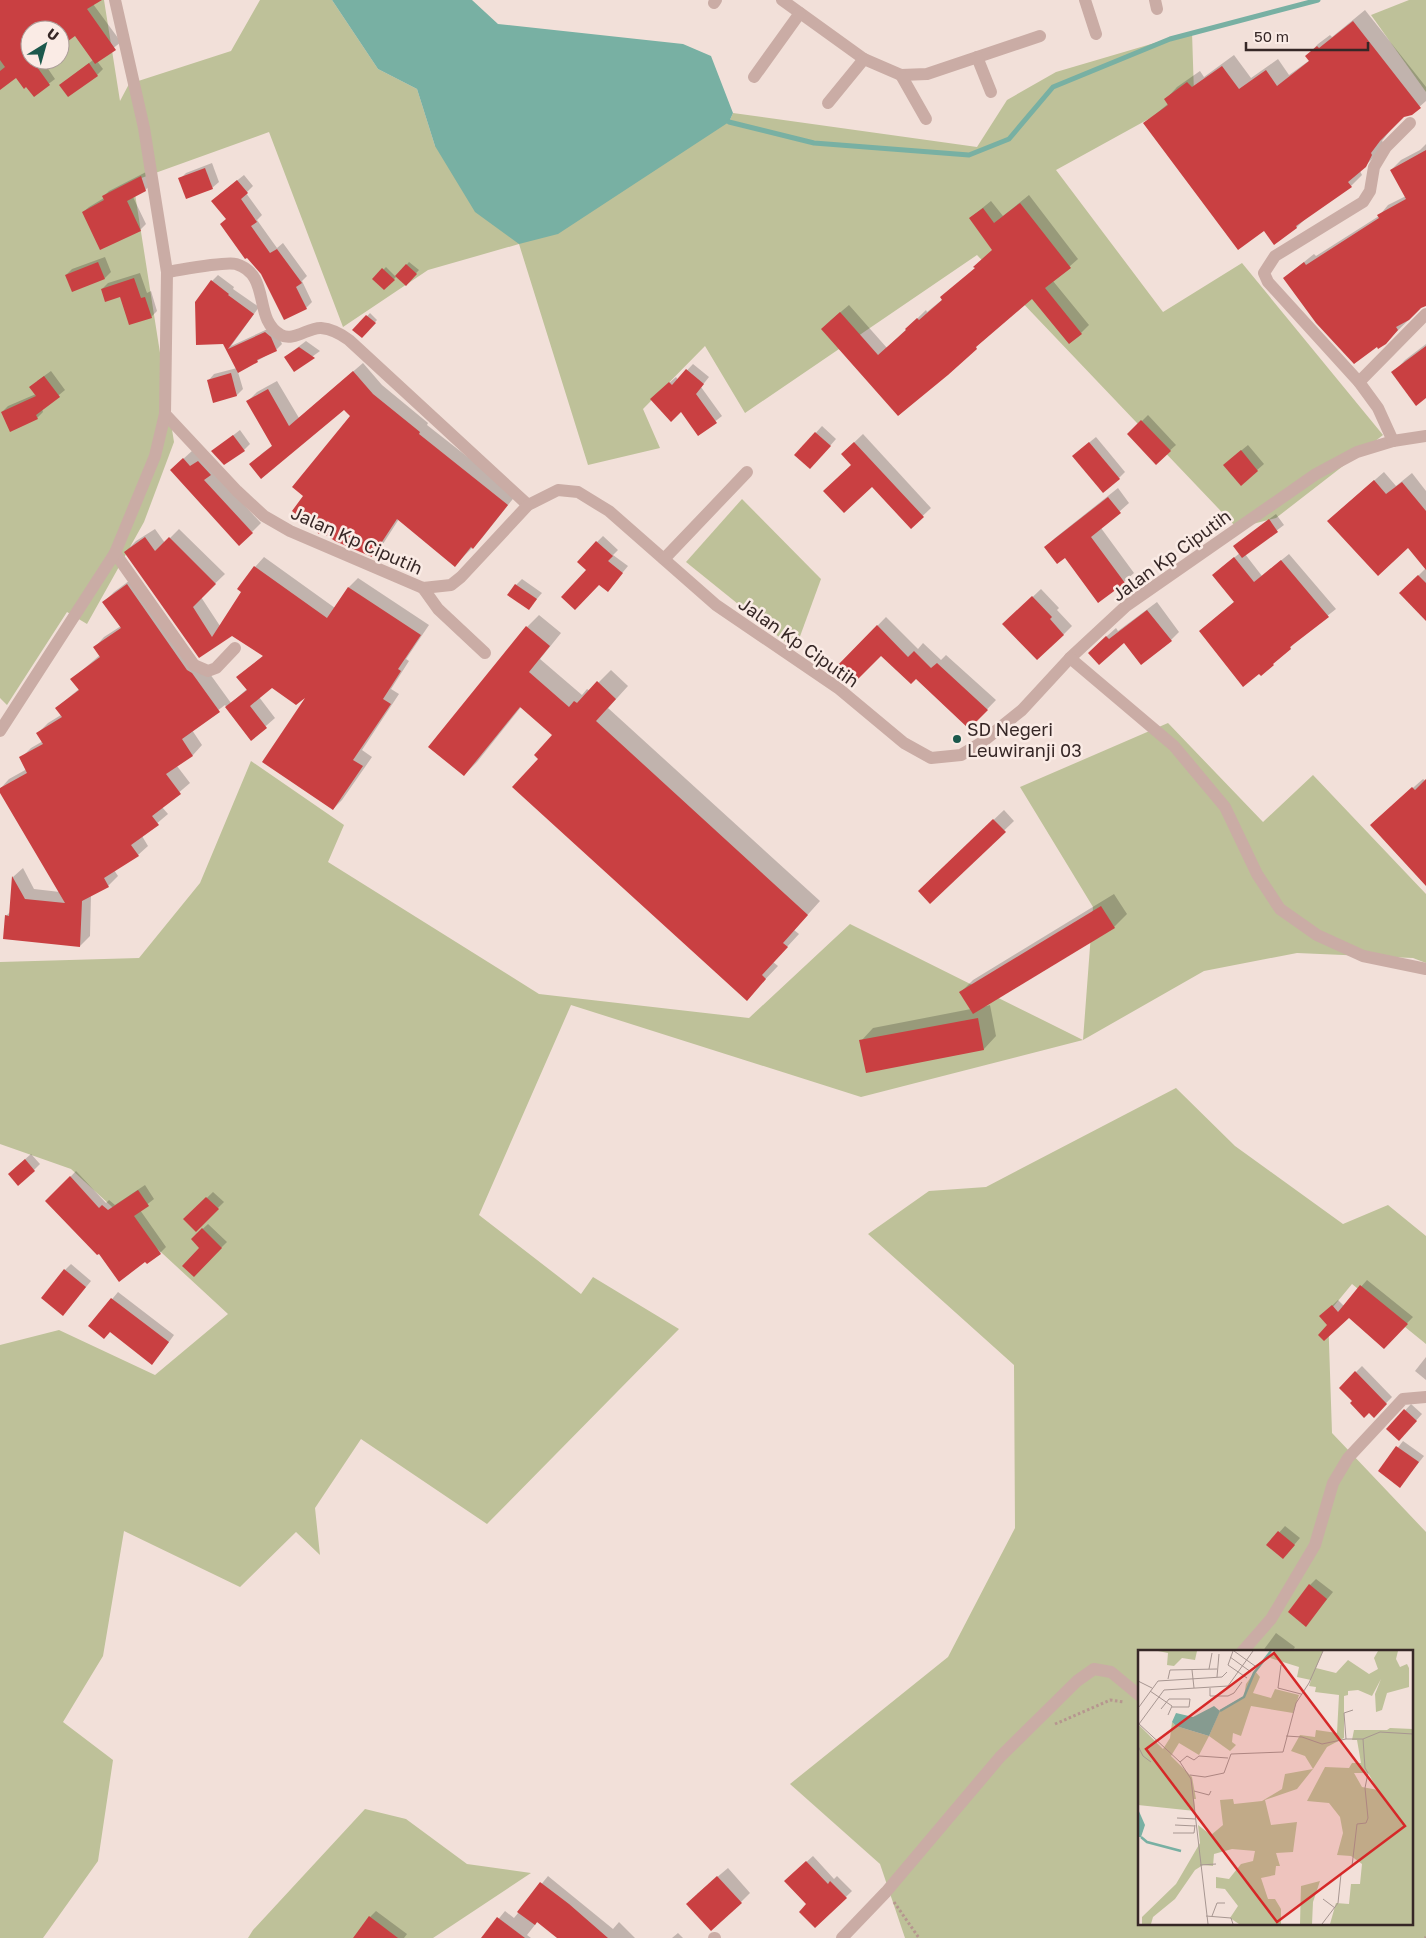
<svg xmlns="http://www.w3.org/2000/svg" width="1426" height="1938" viewBox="0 0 1426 1938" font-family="'Golos Text',sans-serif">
  <rect width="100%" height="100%" fill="#f2e0d9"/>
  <g fill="#bec199" fill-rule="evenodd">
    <path d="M0,0h104l16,101 9,-17 102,-33 29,-51h72l46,69 39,20 18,57 294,-24 4,-9 244,34 30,-47 49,-28 136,-40 2,62 -138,76 107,142 79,-49 141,172 -107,83 -39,10 -260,-273 -232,158 -40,-67 -62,63 17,39 -72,17 -69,-221 -91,26 -85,57 -74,-195 -136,49 41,261 -30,80 -57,102 -20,-12 -60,93 -7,-7zM30,30h30v30h-30z"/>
    <path d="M1409,0h17v92l-55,-77z"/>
    <path d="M742,499l79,80 -26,71 -109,-88z"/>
    <path d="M1168,723l95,99 50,-47 113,119v69l-13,-5 -116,-5 -93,18 -121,69 -222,57 -290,-92 -92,210 102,79 12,-17 86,52 -192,195 -126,-85 -46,69 5,47 -24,-23 -56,55 -116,-56 -21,125 -40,66 50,38 -15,101 -55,77h-43v-593l59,-15 96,45 73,-61 -157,-145 -71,-25v-182l139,-4 61,-75 51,-122 93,64 -16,37 211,132 210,24 101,-94 233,116 10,-133 -73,-120z"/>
    <path d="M1176,1088l59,58 108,78 45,-19 38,31v108l-74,-60 -24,29 4,120 94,99v406h-521l-25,-74 -90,-80 158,-127 67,-129 -1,-163 -146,-131 61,-43 57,-4zM1140,1652h272v272h-272z"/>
    <path d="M365,1809l41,10 61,45 64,9 -98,65h-185l5,-8z"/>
  </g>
  <path fill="#78b0a3" d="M332,0h140l26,24 185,20 28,12 22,57 -4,9 -171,112 -39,10 -44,-32 -40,-66 -18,-57 -39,-20z"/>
  <g fill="#0003">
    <path d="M0,0h39l30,37 -9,8v-15h-30v30h12l13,19 -21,16 -17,-19 -17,8z"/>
    <path d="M54,0h43l-4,4 28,38 -24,19 6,8 -6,6 -37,10 33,-25z"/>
    <path d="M1365,10l61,77v14l-15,13 -7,2 -12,12 -10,13 1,1 -6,12 -17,17 2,4 -11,11 -43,30 -11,11 -22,16 -11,-14 -119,-106 24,-20 -3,-4 11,-12 23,-16 4,6 30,-22 17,23 27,-19 11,16 21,-15 -3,-4 11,-12 12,-9 2,2z"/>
    <path d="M1426,144v159l-41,40 -101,-65 30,-24 2,2 63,-40 9,-11 18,-9 -15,-26 10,-10 19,-10z"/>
    <path d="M212,163l7,19 -7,6 -32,-9 6,-6z"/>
    <path d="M146,172l5,13 -6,5 -12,7 13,27 -6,6 -40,18 -17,-36 6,-5 15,-9 -1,-1 6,-6z"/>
    <path d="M244,175l9,11 -7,7 16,22 -5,5 20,28 6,-5 24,33 -5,5 10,21 -6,6 -45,-36 -34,-54 -8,-23z"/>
    <path d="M1029,195l49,64 -25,22 36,44 -8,8 -49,-36 -133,118 -69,-94 19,-16 38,43 39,-38 1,2 16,-13 51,-49 -24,-32 21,-17 12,15z"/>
    <path d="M105,257l6,15 -6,6 -39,-3 6,-6z"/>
    <path d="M409,262l10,8 -13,14 -9,-8 -13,13 -10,-10 12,-12 10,10z"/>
    <path d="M140,273l7,20 4,-2 6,20 -6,6 -31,-21 -18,-7 6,-6z"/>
    <path d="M218,275l16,12 -1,2 26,18 -28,39 41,-19 4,4 6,13 -6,6 -38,22 5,17 -6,6 -23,7 -6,-21 6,-7 23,-6 -13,-25 -12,-62z"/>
    <path d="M370,313l7,7 -15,17 -8,-7z"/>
    <path d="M306,341l14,10 -26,19 -9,-13z"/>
    <path d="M1426,344v53l-33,-24 12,-13z"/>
    <path d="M363,363l19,22 46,38 -1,2 89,70 -34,43 -27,27 -56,-46 -18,28 -9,9 -20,-140 -7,-7 -85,46 13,-10 -25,-44 9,-9 20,-11 22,37z"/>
    <path d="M693,364l16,13 -8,10 21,29 -23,18 -17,-24 -24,-17 18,-16 2,3z"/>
    <path d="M51,371l14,19 -23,19 1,3 -6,6 -35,-6 6,-6 28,-12 1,-13z"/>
    <path d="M1148,415l28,30 -20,18 -27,-29z"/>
    <path d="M822,426l14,13 -20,23 -20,-7z"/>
    <path d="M240,430l10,14 -6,6 -31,1z"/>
    <path d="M863,434l68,74 -20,19 -69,-73z"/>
    <path d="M1096,437l29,35 -6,6 -39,-28z"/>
    <path d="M1248,445l16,19 -23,20 -10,-25z"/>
    <path d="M193,450l68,73 -9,9 -71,-71z"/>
    <path d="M1384,472l12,14 16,-13 14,18v77l-18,-22 -70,-34z"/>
    <path d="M1118,488l11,15 -28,25 33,45 -10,9 -78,-35 9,-9z"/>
    <path d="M1276,514l8,11 -39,29 17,22 27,-22 47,55 -39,31 -7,8 -29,26 -61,-43 35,-30 -14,-33 19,-15 -6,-7z"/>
    <path d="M155,529l10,14 14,-14 46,45 -24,23 19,29 23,-34 12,-25 9,-10 71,51 14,-21 9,-9 71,47 -23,34 3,2 -18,28 8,5 -37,56 10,7 -30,43 -9,9 -23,-115 -38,-7 -13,10 16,21 -24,21 -26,-34 -33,25 10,15 -9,10 -16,11 13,17 -28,24 6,7 -26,22 6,10 -10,9 -24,15 4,6 -10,10 -17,9 -1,41 -10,10 -74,-30 5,-5 2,-34 10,-9 11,21 26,3 -60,-103 9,-10 18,-10 -6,-11 10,-10 12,-7 -5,-8 10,-10 13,-8 -5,-7 23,-19 -7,-10 28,-24 -5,-8 9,-10 17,-11 -17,-24 10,-10 23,-17 60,85 5,3 29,40 16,-14 -9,-12 26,-22 -32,-21 -33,22 -73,-105 10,-10z"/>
    <path d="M603,536l15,14 -5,5 15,11 -20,24 -20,-20 9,-28z"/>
    <path d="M1426,568v51l-25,-26z"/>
    <path d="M522,579l20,14 -13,15 -13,-23z"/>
    <path d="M1041,589l18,19 -2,2 15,16 -9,9 -59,-11z"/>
    <path d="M1157,602l22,30 -8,8 -47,1 -26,3 18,-16 2,3z"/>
    <path d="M539,615l22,18 -21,26 42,36 5,-6 3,2 21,-21 17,16 -20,22 212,193 -26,29 5,4 -26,28 5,4 -19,20 -219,-227 14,-24 -33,-28 -44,55 -13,13 63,-148z"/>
    <path d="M886,617l32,32 5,-6 18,17 5,-5 50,45 -27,28 -53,-50 -35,-24 -45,14z"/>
    <path d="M1423,779l3,2v103l-45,-68z"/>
    <path d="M1004,810l10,11 -84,81 -1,-21z"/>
    <path d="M1114,894l13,20 -13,13 -131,80 7,-2 6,31 -12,13 -123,-8 12,-13 98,-19 -10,-17 12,-12z"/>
    <path d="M31,1154l9,10 -6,6 -19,-2z"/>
    <path d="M76,1171l30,32 3,-3 6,5 30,-20 9,14 -14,11 26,37 -6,6 -14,8 -47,-9 -52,-51z"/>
    <path d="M213,1192l11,10 -28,28 -11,-11z"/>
    <path d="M208,1224l19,18 -33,33 7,-27 -9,-9z"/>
    <path d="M71,1264l20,17 -22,27 -4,-38z"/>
    <path d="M1367,1280l46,37 -29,30 -35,-31 -20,9 -8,-9 17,-16 6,6z"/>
    <path d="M118,1292l56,43 -16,22 -48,-26 -20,-5z"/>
    <path d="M1426,1357v23l-11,-9z"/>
    <path d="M1362,1366l30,31 -18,19 -34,-28z"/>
    <path d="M1411,1404l11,10 -17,19 -17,-4z"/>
    <path d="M1403,1441l21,15 -24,30 -20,-15z"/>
    <path d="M1285,1526l15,12 -11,13 -21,-6z"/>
    <path d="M1316,1579l17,13 -27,33 4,-40z"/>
    <path d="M1276,1633l19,14 -3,5h-30z"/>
    <path d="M813,1856l21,23 3,-3 15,15 -37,36 -7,-23 -16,-29z"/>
    <path d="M728,1868l22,25 -9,9 -44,-8z"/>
    <path d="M548,1876l65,53 6,-7 16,16h-76l-21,-17 -11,14 4,3h-48l22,-27 9,7z"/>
    <path d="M376,1911l31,23 -3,4h-39l5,-21z"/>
    <path d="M678,1933l5,5h-11z"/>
  </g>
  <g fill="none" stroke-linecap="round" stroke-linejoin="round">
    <path stroke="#78b0a3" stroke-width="5" d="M729,122l85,21 155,12 40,-16 44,-52 117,-48 148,-39"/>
  </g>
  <g fill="#c94042">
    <path d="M0,0h102l-15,9 29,41 -21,14 -20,-28 -15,11v-17h-6l-5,-7 -10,7h-9v30h2l18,25 -16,12 -8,-10 -2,2 -8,-11 -16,12v-19l5,-4 -5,-7z"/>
    <path d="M1353,21l68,87 -9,7 -8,2 -24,24 -9,12 1,2 -6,12 -18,15 4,5 -56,39 1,2 -23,17 -10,-14 -26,19 -95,-127 25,-18 -4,-6 23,-17 5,5 30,-21 17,23 27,-19 11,16 32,-25 -4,-5 12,-10 2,2z"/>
    <path d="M89,63l9,13 -30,21 -9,-12z"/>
    <path d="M1426,150v156l-5,2 -12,12 -13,7 2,3 -12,14 -8,5 -1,-2 -23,17 -38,-41 -33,-45 21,-16 2,3 73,-47 -2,-3 29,-16 -16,-29z"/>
    <path d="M205,168l8,21 -27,10 -8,-21z"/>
    <path d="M141,176l5,15 -19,10 14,30 -41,19 -18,-38 22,-12 -2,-4z"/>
    <path d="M237,180l11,13 -7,6 16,23 -6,4 19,27 7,-4 25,34 -6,4 11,22 -23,11 -23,-46 -14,-16 -2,1 -25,-35 6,-5 -15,-18z"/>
    <path d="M1020,203l51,65 -26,20 37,46 -13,10 -37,-45 -56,48 1,2 -29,26 -50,41 -77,-87 19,-17 38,43 28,-25 -1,-1 12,-11 2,2 23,-20 -2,-3 35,-29 -2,-1 19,-17 -23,-32 14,-10 11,15z"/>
    <path d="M98,262l7,17 -33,13 -7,-17z"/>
    <path d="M406,264l11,10 -11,12 -11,-10z"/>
    <path d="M382,268l13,12 -11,10 -12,-11z"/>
    <path d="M134,278l7,20 4,-1 7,21 -23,7 -9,-28 -15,5 -4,-13z"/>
    <path d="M211,280l18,14 -1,1 26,19 -26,35 37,-17 6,5 6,14 -20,9 1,2 -20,11 -15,-29 -27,1 -1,-43z"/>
    <path d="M366,315l10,8 -14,15 -10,-8z"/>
    <path d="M1426,346v52l-10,8 -25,-34z"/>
    <path d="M299,347l16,11 -21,14 -10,-15z"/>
    <path d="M686,369l18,15 -8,10 21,29 -19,13 -17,-24 -10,10 -21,-23 19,-17 3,3z"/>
    <path d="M353,371l20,23 47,38 -1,2 89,71 -35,44 -2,-2 -16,20 -58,-48 -25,38 -37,-16 -14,-9 -2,2 -27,-23 11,-15 -11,-9 58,-71 -6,-6 -83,69 -12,-15 23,-18 -26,-45 22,-12 21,37z"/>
    <path d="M231,373l6,23 -24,7 -6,-23z"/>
    <path d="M44,376l16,21 -24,18 2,4 -28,13 -9,-20 35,-16 -7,-9z"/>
    <path d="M1141,420l30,31 -15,14 -29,-31z"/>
    <path d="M815,432l16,14 -21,23 -16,-14z"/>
    <path d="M233,435l12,16 -21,14 -13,-14z"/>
    <path d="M854,442l70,75 -13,12 -39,-42 -28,26 -21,-22 28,-26 -10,-11z"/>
    <path d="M1089,442l31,37 -17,14 -31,-37z"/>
    <path d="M1241,450l17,21 -17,15 -18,-21z"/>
    <path d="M183,458l7,8 8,-5 13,14 -7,5 49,53 -14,13 -69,-76z"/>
    <path d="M1374,480l12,14 16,-12 24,29v59l-18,-22 -30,28 -51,-55z"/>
    <path d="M1108,497l13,16 -30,24 34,46 -27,20 -33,-45 -8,6 -13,-17z"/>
    <path d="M1269,519l9,13 -36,26 -9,-12z"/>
    <path d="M145,537l10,14 14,-14 47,47 -23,23 19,30 29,-45 -4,-3 17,-23 73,52 21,-31 73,48 -23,34 3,2 -18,28 8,5 -38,56 10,6 -30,44 -71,-48 43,-64 -9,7 -24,-17 -22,18 17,22 -16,13 -26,-34 22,-17 -11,-13 27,-21 -31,-20 -33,22 -75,-106z"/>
    <path d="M596,541l17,15 -5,5 15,12 -15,19 -9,-7 -24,25 -14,-13 25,-27 -9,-8z"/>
    <path d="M1234,557l20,25 27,-22 48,57 -39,30 1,2 -18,15 1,1 -13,11 -2,-2 -16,13 -44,-56 35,-29 -22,-27z"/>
    <path d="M1418,575l8,8v38l-27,-28z"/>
    <path d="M127,584l60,86 5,3 28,39 -38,27 11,17 -27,18 15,20 -29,22 7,9 -28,20 8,11 -35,22 5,9 -27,14 -2,46 -77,-8 2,-24 4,1 3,-40 13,23 40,4 -65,-110v-5l27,-15 -8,-16 24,-13 -7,-11 26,-16 -7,-9 24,-18 -9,-11 30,-22 -7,-10 28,-19 -19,-26z"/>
    <path d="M515,584l22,15 -8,11 -22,-15z"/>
    <path d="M1032,596l20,21 -2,2 14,16 -27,25 -35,-36z"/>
    <path d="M1147,610l25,31 -31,24 -17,-22 -25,22 -11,-12 18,-17 3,3z"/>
    <path d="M877,625l31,32 6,-6 17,17 6,-5 51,47 -19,19 -53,-50 -5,5 -30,-28 -29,29 -17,-17z"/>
    <path d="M526,626l24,20 -21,26 40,35 5,-6 3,2 20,-22 19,18 -20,22 212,194 -25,28 5,4 -26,28 4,4 -19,22 -235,-214 26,-28 -4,-4 18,-20 -32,-28 -56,69 -36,-29z"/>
    <path d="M1426,779v107l-56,-61 42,-38 3,3z"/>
    <path d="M993,819l13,13 -76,72 -12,-13z"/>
    <path d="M1101,906l14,22 -142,86 -14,-22z"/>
    <path d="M978,1018l6,32 -118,23 -7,-33z"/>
    <path d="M25,1159l10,12 -17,15 -10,-12z"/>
    <path d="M70,1176l29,32 3,-3 6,5 30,-20 11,16 -15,10 27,38 -14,10 -2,-2 -26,20 -20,-28 -2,1 -52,-54z"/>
    <path d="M206,1197l13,12 -23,23 -13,-13z"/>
    <path d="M202,1228l20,20 -28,29 -12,-11 17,-18 -8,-9z"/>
    <path d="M64,1269l22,18 -23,29 -22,-18z"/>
    <path d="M1360,1285l48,39 -24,25 -35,-31 -25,23 -6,-6 9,-10 -8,-9 13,-11 6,7z"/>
    <path d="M111,1298l58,44 -17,23 -42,-33 -6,7 -16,-13z"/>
    <path d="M1355,1371l32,33 -13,14 -5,-5 -5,5 -14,-15 2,-2 -13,-13z"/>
    <path d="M1404,1409l13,12 -18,20 -13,-12z"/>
    <path d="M1396,1446l23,16 -19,26 -22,-17z"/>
    <path d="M1278,1531l17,14 -12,14 -17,-14z"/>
    <path d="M1309,1584l18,15 -21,28 -18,-15z"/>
    <path d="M806,1861l22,23 2,-3 17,17 -32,30 -16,-16 7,-8 -22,-23z"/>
    <path d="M717,1876l25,27 -31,28 -25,-27z"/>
    <path d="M540,1882l29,22 39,34h-51l-20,-16 -2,3 -18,-13z"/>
    <path d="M369,1916l29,22h-45z"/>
    <path d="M497,1917l28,21h-44z"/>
  </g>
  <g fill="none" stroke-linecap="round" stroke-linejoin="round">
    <g stroke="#b6968f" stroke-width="3" stroke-dasharray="2.5 2.5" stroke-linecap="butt">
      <path d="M1055,1724l55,-24 14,2"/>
      <path d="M894,1902l25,36"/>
      <path d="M1425,1938l1,-1"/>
    </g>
    <g stroke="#caaca5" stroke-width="12">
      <path d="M782,0l82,59 37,16 26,-1 113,-38"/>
      <path d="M1085,0l11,34"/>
      <path d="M1155,0l2,9"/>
      <path d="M714,3l2,-3"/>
      <path d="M977,57l14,35"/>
      <path d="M901,75l25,44"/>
      <path d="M754,77l46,-64"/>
      <path d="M828,103l36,-44"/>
      <path d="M167,272c14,-2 57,-11 69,-8 36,11 16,55 45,71 12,7 28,-8 40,-7 11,1 20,6 28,12l179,165"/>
      <path d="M1359,382l67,-68"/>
      <path d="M165,414l72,77 27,25 26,15 133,57 28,-3 10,-8 67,-72 30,-15 20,2 31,19 107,94 122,83 66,55 27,15 30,-3 20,-12 41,-33 48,-52 56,-52 190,-132 41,-22 36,-11 33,-5"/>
      <path d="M1393,441l-15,-33 -19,-26 -91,-100 -4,-9 11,-17 88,-54 7,-11 4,-24 12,-20 24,-24"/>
      <path d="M115,553l79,112 14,6 8,-3 19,-20"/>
      <path d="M664,559l83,-87"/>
      <path d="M423,588l15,21 47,44"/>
      <path d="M1070,658l104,88 51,61 32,67 23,35 37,26 46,21 63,13"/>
      <path d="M0,731l115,-178 40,-97 10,-42 2,-142 -23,-144 -29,-128"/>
      <path d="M1242,1652l29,-33 44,-74 18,-62 15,-25 55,-59 23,-2"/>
      <path d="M714,1938h1"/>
      <path d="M842,1938l44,-46 114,-135 77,-76 17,-12 17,3 29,24"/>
    </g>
  </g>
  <circle fill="#1b584c" stroke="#faebe5" stroke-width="2" cx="957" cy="739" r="5"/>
  <g text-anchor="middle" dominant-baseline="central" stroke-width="5" stroke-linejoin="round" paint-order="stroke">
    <g font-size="18" fill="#362726" stroke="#faebe5">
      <text transform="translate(357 540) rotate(24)">Jalan Kp Ciputih</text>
      <text transform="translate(1171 555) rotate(-36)">Jalan Kp Ciputih</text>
      <text transform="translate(799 642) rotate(35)">Jalan Kp Ciputih</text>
    </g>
    <g font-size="18" fill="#362726" stroke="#faebe5" text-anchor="start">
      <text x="967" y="729">SD Negeri<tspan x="967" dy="21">Leuwiranji 03</tspan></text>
    </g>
  </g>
  <g transform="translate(1138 1650)">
    <rect width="275" height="275" fill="#f2e0d9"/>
    <path d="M20,1h39l-2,9 -13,-2 -8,8 -7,-1 1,-12zM136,1h49l-7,17 20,5 12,-13 21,14 9,-5 -4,-11 4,-7h20l-2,8 4,8 7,-3 2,4v19l-22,6 -5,17 -6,2 -1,-18 6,-15 -9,17 -14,-6 -10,1v4l-4,1v42l-17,9 -14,22 -16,20 -32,11 6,25 26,-3 -4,30 -17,1 4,13h-4l-1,9 -14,3 7,21h7l6,10v15h-42l-9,-6 8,-12 -13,-17 -9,-1v-11l13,2 12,-15 12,-3 2,-10 -23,-2 -18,5 -1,12 -10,-1 -8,5 -20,29 -22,18 -2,7h-9v-7l34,-33 24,-41 -2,-18 13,10 12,-10 -3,-25 13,-1 1,5 28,-3 20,-12 3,-15 28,-5 -8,-13 -14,-5 9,-16 15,2 1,-7 21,3 2,-38 -24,-3 1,-5 -7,-1 2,-6 -14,-3 2,-10 -29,-9zM117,21l5,6 -7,16 18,5 4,-9 24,6 -6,18 -42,-7 -10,30 -8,-3 -1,9 4,3 -6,6 -21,-15 -10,19 -20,-12 -8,13 21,21 4,22h-2l1,12 -57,-6v-81l25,25 7,-11 2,-16 4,4 33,10 11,-26 24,-14 2,-12zM252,78l23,1v195h-83l6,-21 13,1 2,-20h9l2,-20 -11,-8 -14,-1 6,-22 -3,-16 -11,-14 -22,-2 18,-34 24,1 3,-5h9l-4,-23h-5l2,-10h33zM216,123h14l10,17 -16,-3zM182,231l-7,21 -1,22h-12l1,-38z" fill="#bec199" fill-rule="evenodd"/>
    <path d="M76,56l6,5 -11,25 -33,-10 -4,-4 4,-9 17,4zM0,159l7,16 -4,12h-3z" fill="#78b0a3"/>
    <path fill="none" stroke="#78b0a3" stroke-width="2.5" d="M82,61l24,-14 10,-24 17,-22M3,187l6,5 34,9"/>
    <path fill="none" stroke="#a79691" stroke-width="1" d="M95,1l-5,14 19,13M96,1l21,15M92,7l21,15M143,15l-3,23 23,6M71,19l3,-16M54,20l2,18M79,27l2,-23M30,29l2,-9 47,-1M0,31l14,7M72,38v8h18l6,-3 8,-11M12,41l22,15 -4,9M1,57l19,-26 64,-4 5,-5M23,59l8,-10h21l-1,8h-17M0,73l42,39 11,17 17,145M1,74l25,-34 64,-4 25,-35M148,86l16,1 20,7 24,-5h17l17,-7 33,2M208,89l-2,-26 9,-3M0,96l5,10 8,6M42,112l7,-6 7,4 5,-4 29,2M52,125l15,2 19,-4 7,-19 52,-2 13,-49 13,-20 14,-32M56,141l15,4 2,-4M39,168l19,1M37,175l20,1M35,183h21l1,-8M62,215l16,-1M185,249l12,9M68,266l25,2 2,6M74,266l5,-13h8M184,274l16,-21 3,-29 11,-8 5,-42 9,-1 2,-5 -3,-30 3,-15 -3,-5 -2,-29"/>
    <path fill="#d62828" fill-opacity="0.15" stroke="#d62828" stroke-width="2.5" d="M136,3l131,173 -128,96 -131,-173z"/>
    <rect width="275" height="275" fill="none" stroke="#362726" stroke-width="2.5"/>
  </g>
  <g transform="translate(45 45) rotate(37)"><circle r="24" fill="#faebe5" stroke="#ac9d99"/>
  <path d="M0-4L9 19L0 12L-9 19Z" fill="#1b584c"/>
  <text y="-8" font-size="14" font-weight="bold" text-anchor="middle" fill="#362726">U</text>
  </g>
  <path d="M1246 42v8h122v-8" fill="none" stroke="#362726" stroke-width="2.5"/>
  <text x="1254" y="42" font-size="15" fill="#362726" stroke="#faebe5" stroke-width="4" paint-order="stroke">50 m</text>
</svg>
